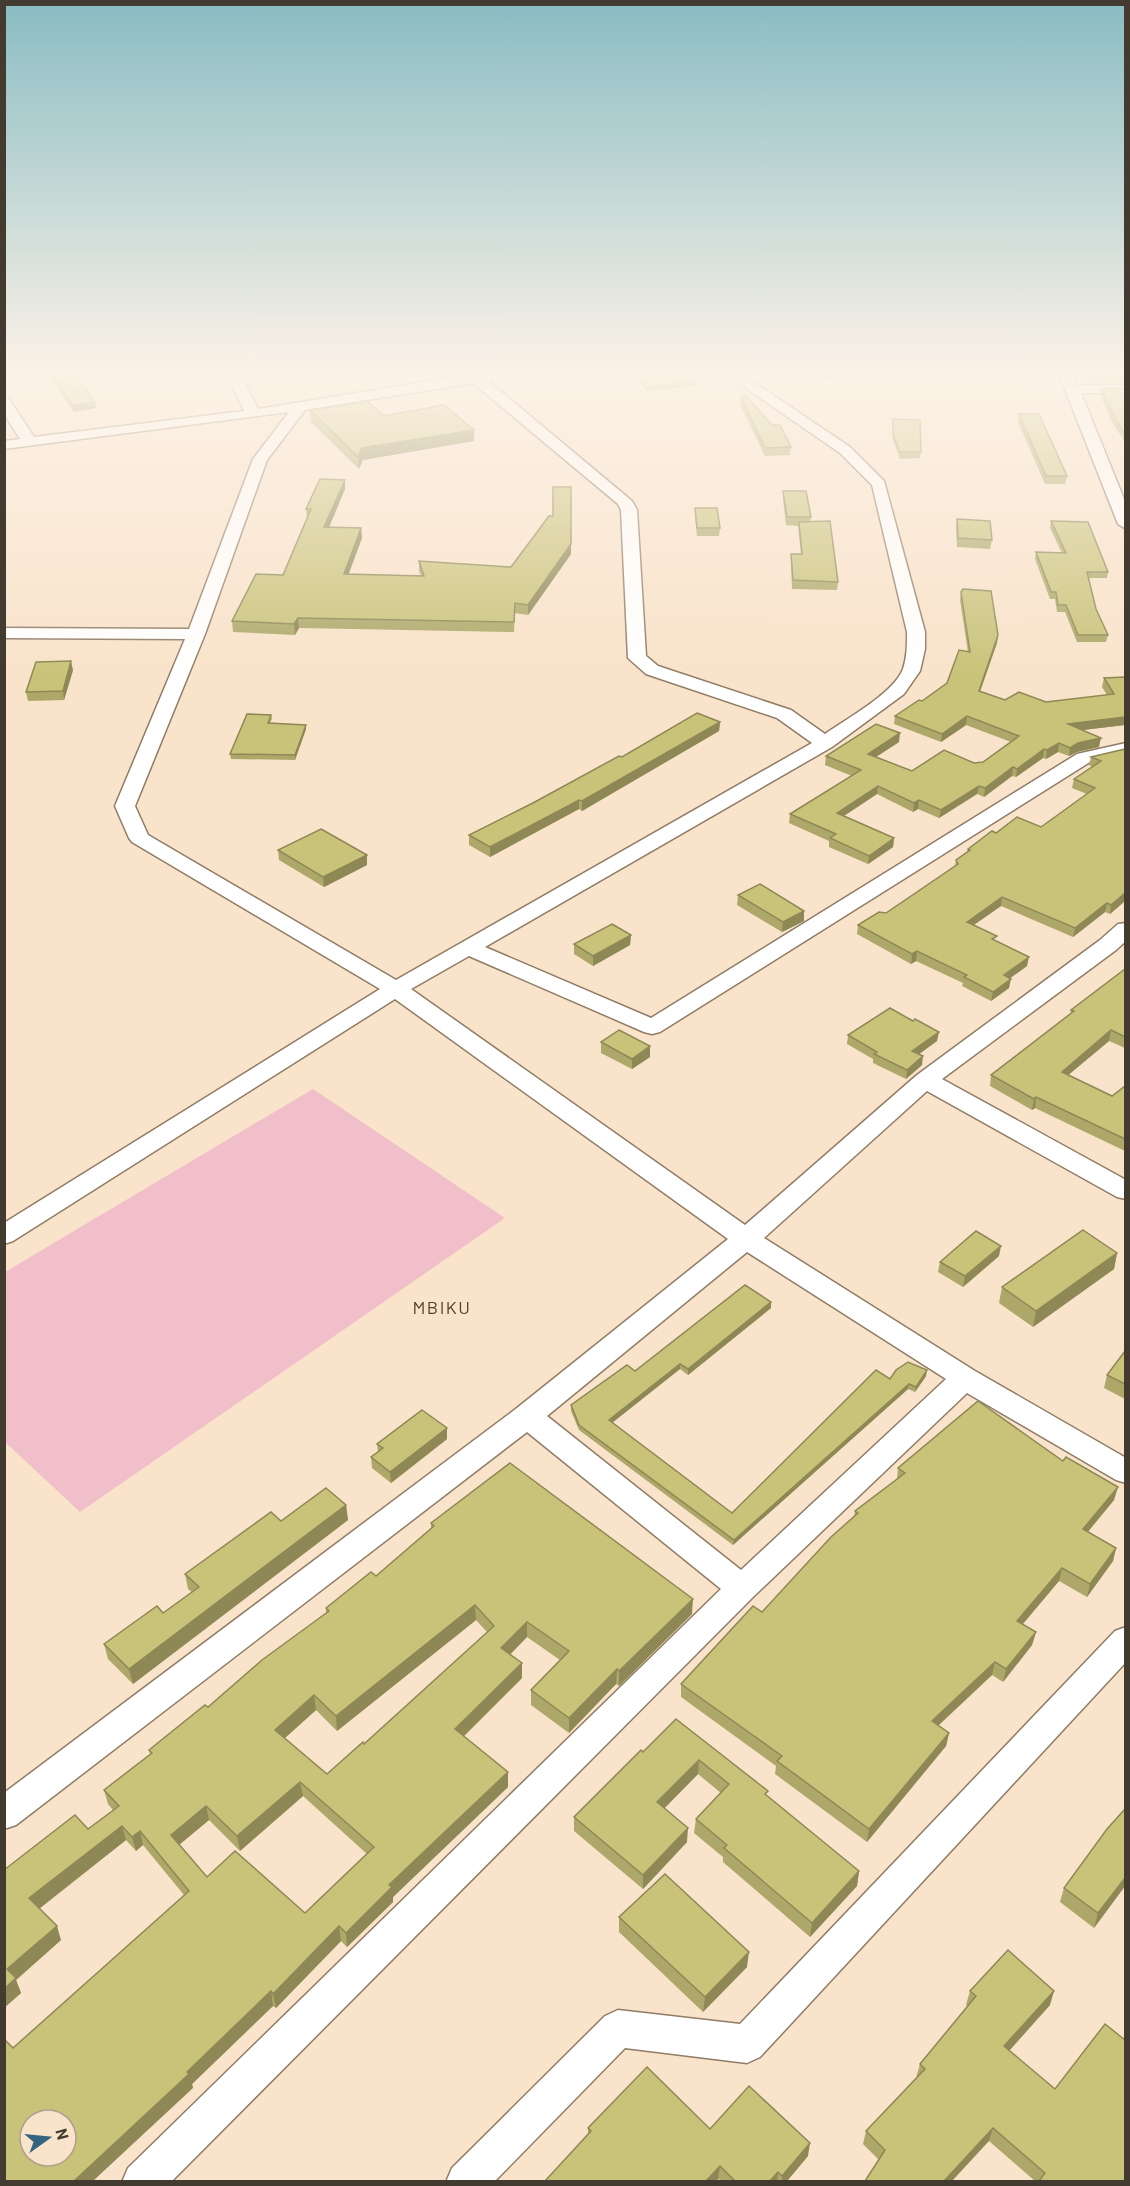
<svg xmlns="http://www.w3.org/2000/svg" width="1130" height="2186" viewBox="0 0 1130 2186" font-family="Barlow,sans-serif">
  <rect width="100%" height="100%" fill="#f9e3ca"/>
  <path fill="#f1bfc9" d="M313,1089l192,129 -425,294 -75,-70v-170z"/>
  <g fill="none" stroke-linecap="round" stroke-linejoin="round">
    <g stroke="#907c65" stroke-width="3">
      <g id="minor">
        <path d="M225,369h13l20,40 246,-40h34l-6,4 -45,7 145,121 5,9 9,146 12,10 133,44 34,24c21,-15 69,-41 78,-65 4,-12 4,-24 4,-37l-35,-147 -32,-32 -122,-84h16l116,78 34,34 41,151v17l-5,22 -16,23 -72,53 -347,200 166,71 426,-264 49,-11v12l-36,7 -430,270 -8,2 -8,-2 -175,-76 -58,33 334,236 172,-150 183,-135 18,-16 8,-1v18l-10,9 -174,129 184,101v19l-9,-2 -190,-106 -163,147 211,133 151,87v25l-10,-3 -149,-87 -214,204 -582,585h-49l6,-14 593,-579 -194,-157 -511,393 -12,4v-36l513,-385 211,-169 -333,-240 -382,242 -9,3v-21l376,-234 -248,-147 -3,-4 -14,-32 70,-167 -181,-1v-10l185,1 64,-170 36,-47 -285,37v-8l16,-2 -16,-25v-16l5,1 25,38 210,-26zM473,383l145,121 3,6 7,148 18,16 131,44 35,25 -416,237 -248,-145 -13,-29 70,-172 62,-174 38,-50zM747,1252l199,127 -205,191 -194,-154z"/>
        <path d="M1057,369h14l6,16h49v8h-45l45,111v25l-8,-5z"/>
        <path d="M1126,1627v35l-366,395 -13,6 -122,-15 -131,134h-48l6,-14 153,-152 13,-6 122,14 375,-393z"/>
      </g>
    </g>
    <use href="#minor" fill="#fff" fill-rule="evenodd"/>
  </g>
  <g fill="#ada869" fill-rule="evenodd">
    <path d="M44,369h42l1,3 -12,1 21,35 -22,4z"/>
    <path d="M632,369h53l12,13v4l-51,5z"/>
    <path d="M804,369h48v5l-30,6z"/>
    <path d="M986,369h25l-1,5 -16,3 -5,-3z"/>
    <path d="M1085,369h40v14l-33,-1z"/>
    <path d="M1125,388v54l-13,-20 -12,-27 1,-6z"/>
    <path d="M741,397l50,50 -1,8 -25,1 -25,-51z"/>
    <path d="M310,410l74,6 90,14v11l-111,19 -4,9 -48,-47z"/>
    <path d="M1019,414l48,62 -2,8h-20l-27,-62z"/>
    <path d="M893,419l28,33 -1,6 -20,1 -7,-18z"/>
    <path d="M345,489l-16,38 32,1 1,10 -14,36 73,2 -2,-5v-10l92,6 60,-13 -43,61 -13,-2 -1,19 -215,-4 -4,7 -62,-3 -1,-11 51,-46 24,-57 -1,-9z"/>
    <path d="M783,491l28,26 -1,4 28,61 -1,8 -45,-1 -1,-26v-9h10l-3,-28 -12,-1 -3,-26z"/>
    <path d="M695,508l25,20 -1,8h-22l-2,-19z"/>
    <path d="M957,519l35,21 -2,9 -33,-2 -1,-20z"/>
    <path d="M1051,521l57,51 -1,6h-18l7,31 12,26 -2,7h-29l-12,-30h-8l-2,-13h-5l-15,-40 1,-7 26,1 -12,-25z"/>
    <path d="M961,592l36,51 -17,49 25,8 41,2 61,-7 -5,-8 2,-9 21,-1v48l-42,5 16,17 -22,5 -8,4 -11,-4 -12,7 -3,-1 -27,19 -4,-1 -28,21 -7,-3 -38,24 -21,-9 -5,3 -36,-18 -33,22 50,22 -1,9 -25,17 -39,-17v-6l-40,-18 1,-9 62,-38 -27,-11 1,-9 73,-14 -23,15 36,14 71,-9 28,-20 -45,-17 -25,17 -47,-18 1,-8 27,-15 25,-18 21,-31 -8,-52z"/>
    <path d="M73,670l-9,30 -36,1 -2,-9z"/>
    <path d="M271,715l1,4 -2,4 36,6 -11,31 -64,-1 -1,-5z"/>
    <path d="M720,722l-1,9 -137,80 -3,-2 -89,48 -21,-12v-10l153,-78z"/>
    <path d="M1125,749v152l-15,13 -5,-2 -32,25 -72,-31 -27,19 22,16 31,25 -17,12 -1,10 -18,13 -29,-15 1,-3 -47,-22 -5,3 -54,-30 1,-9 28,-12 69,-47 1,-6 11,-8 1,-3 28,-16 45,-6 46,-33 -15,-6 2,-9 19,-12 -4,-2 2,-8z"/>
    <path d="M278,850l89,15 -43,22 -45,-27z"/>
    <path d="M738,895l66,16v10l-22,11 -45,-27z"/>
    <path d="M631,935l-1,10 -37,21 -19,-12v-10z"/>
    <path d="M1125,969v79l-16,-7 -41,34 44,21 13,-10v65l-90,-43 -3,2 -42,-24 1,-11 79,-60 1,-5z"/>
    <path d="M848,1035l89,6 -18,13 3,11 -16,14 -33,-16v-4l-26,-15z"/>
    <path d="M601,1042l49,15 -18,12 -31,-16z"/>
    <path d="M1117,1253l-3,16 -81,58 -34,-24 3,-16z"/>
    <path d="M999,1256l-36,31 -25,-15 2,-10z"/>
    <path d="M771,1302v6l-83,67 -8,-6 -68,54 120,90 158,-134 36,-3 -11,16 -7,-3 -175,156 -154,-115 -8,-19v-6l64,-34z"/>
    <path d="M1125,1351v48l-21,-11 3,-13z"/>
    <path d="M447,1439l-56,44 -19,-15 -1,-11 7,-5 -1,-8z"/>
    <path d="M898,1468l216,32 -26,32 28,16 -3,13 -26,36 -28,-16 -36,43 13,8 -4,13 -29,37 -11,-7 -54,51 11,7 -3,13 -79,96 -92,-68 1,-8 -95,-69v-13l81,-72 92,-96 1,-5 42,-31z"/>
    <path d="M346,1505l2,15 -215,164 -25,-25 -4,-15 59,-31 29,-21 -4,-3 -3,-15 96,-53z"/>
    <path d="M431,1523l261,91 -73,72 -3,-2 -47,49 -38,-28v-15l29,-30 -33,-23 -17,18 12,8v15l-58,58 44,36v15l-115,110v5l-46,45 -6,-6 -65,67 -3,-2 -81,78 1,4 -180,-40 171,-153 -41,-50 -7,6 -10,-11 -87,68 22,32 -45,40 5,13 -17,15v-138l84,-41 25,-19 -5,-6 -4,-14 46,-36 -1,-4 59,-43 118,-94v-5l50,-32 55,-48zM476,1620l11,12 -123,112 -37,30 -42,-36 31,-28 21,21zM303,1796l64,58 -62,59 -98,-36 -28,-32 30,-25 31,31z"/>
    <path d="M676,1719l91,77 92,75 -2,15 -47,51 -87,-75v-5l-29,-24 2,-14 25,-26 -23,-19 -34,34 23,34 -44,47 -69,-58v-14l69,-65z"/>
    <path d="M1125,1886l-31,42 -34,-26 4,-14z"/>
    <path d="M619,1917l128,50 -44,45 -84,-80z"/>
    <path d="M970,1991l80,14 -41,45 116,131h-90l-46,-40 -110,19 -16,-16 3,-13 50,-53 4,-14 48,-58 -2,-1z"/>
    <path d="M588,2128l122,1 98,27 -21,25h-66l-3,-2 -2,2h-171l43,-46z"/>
  </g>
  <g fill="#8d8855">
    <path d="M71,369h15l1,3 -16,2z"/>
    <path d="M838,369h14v5l-30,6v-8z"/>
    <path d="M999,369h12l-1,5 -16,3 1,-7z"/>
    <path d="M697,382v4l-51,5v-4z"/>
    <path d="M95,402l1,6 -22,4 -1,-7z"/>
    <path d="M474,430v11l-111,19 -4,9 -1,-12 4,-9z"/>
    <path d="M345,480v9l-20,48 -1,-10z"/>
    <path d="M361,528l1,10 -17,46 -1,-10z"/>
    <path d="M571,544v10l-43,61v-10z"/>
    <path d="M298,618l1,10 -4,7 -1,-11z"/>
    <path d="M998,635l-1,8 -20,56 2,-8z"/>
    <path d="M71,661l2,9 -9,30 -1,-9z"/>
    <path d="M967,716l-1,9 -25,17 1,-8z"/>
    <path d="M1125,717v8l-59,7 2,-8z"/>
    <path d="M720,722l-1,9 -137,80v-10z"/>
    <path d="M306,725v4l-11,31v-5z"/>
    <path d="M900,733l-1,9 -31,20v-8z"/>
    <path d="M1101,738l-2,9 -22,5 -8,4 1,-8 8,-5z"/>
    <path d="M1059,743l-1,9 -12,7 1,-9z"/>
    <path d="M1044,749l-1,9 -27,19 1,-8z"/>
    <path d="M1013,767l-1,9 -28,21 1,-9z"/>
    <path d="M878,786l-1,8 -41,27 1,-8z"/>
    <path d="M979,786l-2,8 -38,24 2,-8z"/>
    <path d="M579,800v9l-89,48v-10z"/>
    <path d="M919,800l-1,9 -5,3 1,-9z"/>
    <path d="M894,838l-1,9 -25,17 1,-8z"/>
    <path d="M367,855v10l-43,22 -1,-10z"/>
    <path d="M1125,893v8l-15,13 1,-9z"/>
    <path d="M1002,897l-1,9 -36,25 2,-9z"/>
    <path d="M1107,903l-2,9 -32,25 2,-9z"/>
    <path d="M804,911v10l-22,11 1,-10z"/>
    <path d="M631,935l-1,10 -37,21v-10z"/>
    <path d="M917,951l-1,10 -5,3 1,-10z"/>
    <path d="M1029,957l-2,9 -25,18 2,-9z"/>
    <path d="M1011,979l-2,9 -18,13 2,-9z"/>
    <path d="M1111,1030l-2,11 -49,41 2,-10z"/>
    <path d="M939,1032l-2,9 -26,19 1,-9z"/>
    <path d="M650,1046v11l-18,12v-10z"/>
    <path d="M923,1056l-1,9 -16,14 1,-9z"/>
    <path d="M1036,1097l-1,11 -3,2 2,-11z"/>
    <path d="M1001,1246l-2,10 -36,31 2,-11z"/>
    <path d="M1117,1253l-3,16 -81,58 3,-16z"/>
    <path d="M771,1302v6l-83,67v-6z"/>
    <path d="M680,1364v5l-72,57 1,-6z"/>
    <path d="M927,1370l-1,6 -11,16 1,-5z"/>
    <path d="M909,1384l-1,5 -175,156 1,-5z"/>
    <path d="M447,1428v11l-56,44 -1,-11z"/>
    <path d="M1118,1487l-4,13 -35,42 4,-13z"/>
    <path d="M346,1505l2,15 -215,164 -4,-15z"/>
    <path d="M1116,1548l-3,13 -26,36 3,-13z"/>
    <path d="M1062,1568l-3,13 -45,53 3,-13z"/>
    <path d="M693,1599l-1,15 -73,72v-15z"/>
    <path d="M475,1605l1,15 -139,111 -1,-15z"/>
    <path d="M527,1622v15l-26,26v-15z"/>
    <path d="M1036,1632l-4,13 -29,37 3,-13z"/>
    <path d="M995,1662l-3,13 -63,59 3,-13z"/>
    <path d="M522,1663v15l-66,66 -1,-15z"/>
    <path d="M617,1669l-1,15 -47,49v-15z"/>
    <path d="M314,1695l2,15 -39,35 -2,-15z"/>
    <path d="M949,1733l-3,13 -79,96 2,-13z"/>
    <path d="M699,1760l-1,14 -42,43 1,-15z"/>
    <path d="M508,1772v15l-115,110v5l-46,45 -1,-14 43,-48z"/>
    <path d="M300,1782l3,14 -63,55 -3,-15z"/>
    <path d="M206,1806l3,14 -35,29 -3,-14z"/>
    <path d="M122,1826l4,14 -92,73 -5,-15z"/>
    <path d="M688,1828l-1,14 -44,47v-14z"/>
    <path d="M140,1831l3,14 -7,6 -4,-14z"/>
    <path d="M859,1871l-2,15 -47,51 2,-14z"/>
    <path d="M1125,1878v8l-31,42 4,-15z"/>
    <path d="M57,1926l4,14 -45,40 5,13 -17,15v-19l3,-20z"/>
    <path d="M339,1926l2,15 -65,67 -3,-14z"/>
    <path d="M749,1952l-2,15 -44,45 2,-15z"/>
    <path d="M271,1991l2,15 -81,78 1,4 -100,93h-19l113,-109z"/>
    <path d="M1054,1991l-4,14 -49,55 3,-14z"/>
    <path d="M993,2128l-4,13 -37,40h-8z"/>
    <path d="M810,2143l-2,13 -21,25h-5v-5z"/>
    <path d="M720,2166l-2,13 -2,2h-10z"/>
    <path d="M778,2172l-1,9h-7z"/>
  </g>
  <g fill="#c9c37a" stroke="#8d8855" stroke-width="1.5" fill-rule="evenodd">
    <path d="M47,369h25l23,33 -22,3z"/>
    <path d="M635,369h50l12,13 -51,5z"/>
    <path d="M817,369h21l-16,3z"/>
    <path d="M1089,369h36v8l-32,-1z"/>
    <path d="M1125,388v46l-12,-19 -12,-26z"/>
    <path d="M745,395l27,30h8l11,22 -26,1 -24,-51z"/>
    <path d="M367,401l17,15 60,-11 30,25 -112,18 -4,9 -48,-47z"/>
    <path d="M1019,414h20l28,62h-21z"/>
    <path d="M893,419l27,1 1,32h-21l-7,-17z"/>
    <path d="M320,479l25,1 -21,47 37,1 -17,46 80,2 -5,-15 92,6 38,-51h4v-29h18v57l-43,61 -13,-2 -1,19 -216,-4 -4,6 -62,-3 24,-47 27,1 28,-66h-5z"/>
    <path d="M783,491h23l5,26h-24z"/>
    <path d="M695,508h22l3,20h-23z"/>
    <path d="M957,519l33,2 2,19 -34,-2z"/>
    <path d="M830,521l8,61 -45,-2 -2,-26h11l-3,-32z"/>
    <path d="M1051,521l37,1 20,50h-21l9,37 12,26h-30l-12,-30h-8l-2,-13h-5l-15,-40 30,1z"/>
    <path d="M963,589l28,2 7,44 -19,56 26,9 14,-8 27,10 68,-8 -10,-16 21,-1v40l-57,7 33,14 -23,5 -8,5 -11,-5 -12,7 -3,-1 -27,20 -4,-2 -28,21 -6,-2 -38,24 -22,-10 -5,3 -36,-17 -41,27 57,25 -25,18 -39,-18 6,-4 -46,-20 71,-44 -35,-14 50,-32 24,9 -32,21 44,17 32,-21 30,13 9,-1 36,-26 -52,-20 -25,18 -47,-18 24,-16 3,1 25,-18 12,-33 11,2 -9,-60z"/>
    <path d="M71,661l-8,30 -37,1 10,-30z"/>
    <path d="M697,713l23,9 -138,79 -3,-1 -89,47 -21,-12 64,-32 86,-47 3,1z"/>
    <path d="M247,714l24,1 -3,8 38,2 -11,30 -65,-1z"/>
    <path d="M1125,749v144l-14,12 -4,-2 -32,25 -73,-31 -35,25 30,14 -5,3 37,18 -25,18 7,4 -18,13 -29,-15 3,-2 -50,-24 -5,3 -54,-29 21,-13 7,1 72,-49 -2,-4 14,-10 -2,-1 24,-18 4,2 21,-16 24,10 54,-39 -21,-9 27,-18 -10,-4z"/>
    <path d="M321,829l46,26 -44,22 -45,-27z"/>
    <path d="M760,884l44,27 -21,11 -45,-27z"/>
    <path d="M612,924l19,11 -38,21 -19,-12z"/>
    <path d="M1125,969v68l-14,-7 -49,42 50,24 13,-10v53l-89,-42 -2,2 -43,-24 83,-64 -3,-1z"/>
    <path d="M890,1008l23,13 2,-2 24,13 -27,19 11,5 -16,14 -33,-16 3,-2 -29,-17z"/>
    <path d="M619,1030l31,16 -18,13 -31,-17z"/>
    <path d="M1083,1230l34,23 -81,58 -34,-24z"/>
    <path d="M976,1231l25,15 -36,30 -25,-14z"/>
    <path d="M745,1285l26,17 -83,67 -8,-5 -71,56 123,93 144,-143 14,9 6,-9 12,-8 19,8 -11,17 -7,-3 -175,156 -155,-115 -8,-20 56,-40 8,6z"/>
    <path d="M1125,1351v33l-18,-9z"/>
    <path d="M978,1401l85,60 3,-4 52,30 -35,42 33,19 -26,36 -28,-16 -45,53 19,11 -30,37 -11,-7 -63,59 17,12 -80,96 -92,-68 5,-5 -101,-72 72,-78 9,6 69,-75 27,-24 -3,-2 50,-38 -7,-5z"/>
    <path d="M422,1410l25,18 -57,44 -19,-15 12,-9 -6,-4z"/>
    <path d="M510,1463l183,136 -74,72 -2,-2 -48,49 -38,-28 38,-39 -42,-29 -26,26 21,15 -67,66 53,43 -119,113 3,2 -46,46 -7,-7 -66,68 -2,-3 -84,81 2,2 -115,107h-70v-142l9,9 176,-157 -49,-60 -8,6 -10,-11 -93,72 28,28 -50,43 9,9 -12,11v-119l71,-55 13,14 31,-23 -15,-16 48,-37 -3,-3 56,-45 3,2 54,-47 67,-49 -3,-3 45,-36 5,4 58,-50 -3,-3zM475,1605l19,21 -130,118 -1,-2 -36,32 -52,-44 39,-35 22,21zM300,1782l74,65 -69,66 -70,-62 -28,26 -36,-42 35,-29 31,30zM30,2120h36v36h-36z"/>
    <path d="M326,1488l20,17 -217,164 -25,-25 53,-38 6,7 36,-26 -14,-13 86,-62 10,9z"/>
    <path d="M676,1719l92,72 -3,3 94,77 -47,52 -88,-75 3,-3 -31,-26 33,-35 -30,-24 -42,42 31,26 -45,47 -69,-58 67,-67 2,2z"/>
    <path d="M1125,1809v69l-27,35 -34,-25 43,-59z"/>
    <path d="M665,1874l84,78 -44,45 -86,-80z"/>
    <path d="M1008,1950l46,41 -50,55 51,43 50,-65 20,16v141h-86l6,-8 -52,-45 -49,53h-79l20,-31 -19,-19 59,-62 -5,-5 56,-68 -6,-5z"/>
    <path d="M647,2067l63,62 39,-43 61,57 -28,33 -4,-4 -8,9h-35l-15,-15 -14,15h-161l46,-50 -3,-3z"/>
  </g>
  <linearGradient id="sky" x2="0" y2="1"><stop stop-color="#89bcc3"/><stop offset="0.55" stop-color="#fcf2e7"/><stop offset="1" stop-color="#fcf2e7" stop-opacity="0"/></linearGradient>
  <rect width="1130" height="675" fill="url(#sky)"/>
  <g text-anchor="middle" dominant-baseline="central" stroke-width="6" stroke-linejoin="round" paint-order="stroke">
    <g font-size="18" letter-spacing="1.5" fill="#513f2a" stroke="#f9e3ca">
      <text x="442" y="1307">MBIKU</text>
    </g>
  </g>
  <rect width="1130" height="2186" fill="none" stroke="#433a30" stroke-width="12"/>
  <g transform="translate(48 2138) rotate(75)"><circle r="28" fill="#f9e3ca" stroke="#b09f8c" stroke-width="1.5"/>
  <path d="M0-4.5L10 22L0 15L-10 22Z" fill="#336583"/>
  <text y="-9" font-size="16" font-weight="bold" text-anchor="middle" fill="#433a30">N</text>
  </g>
</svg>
